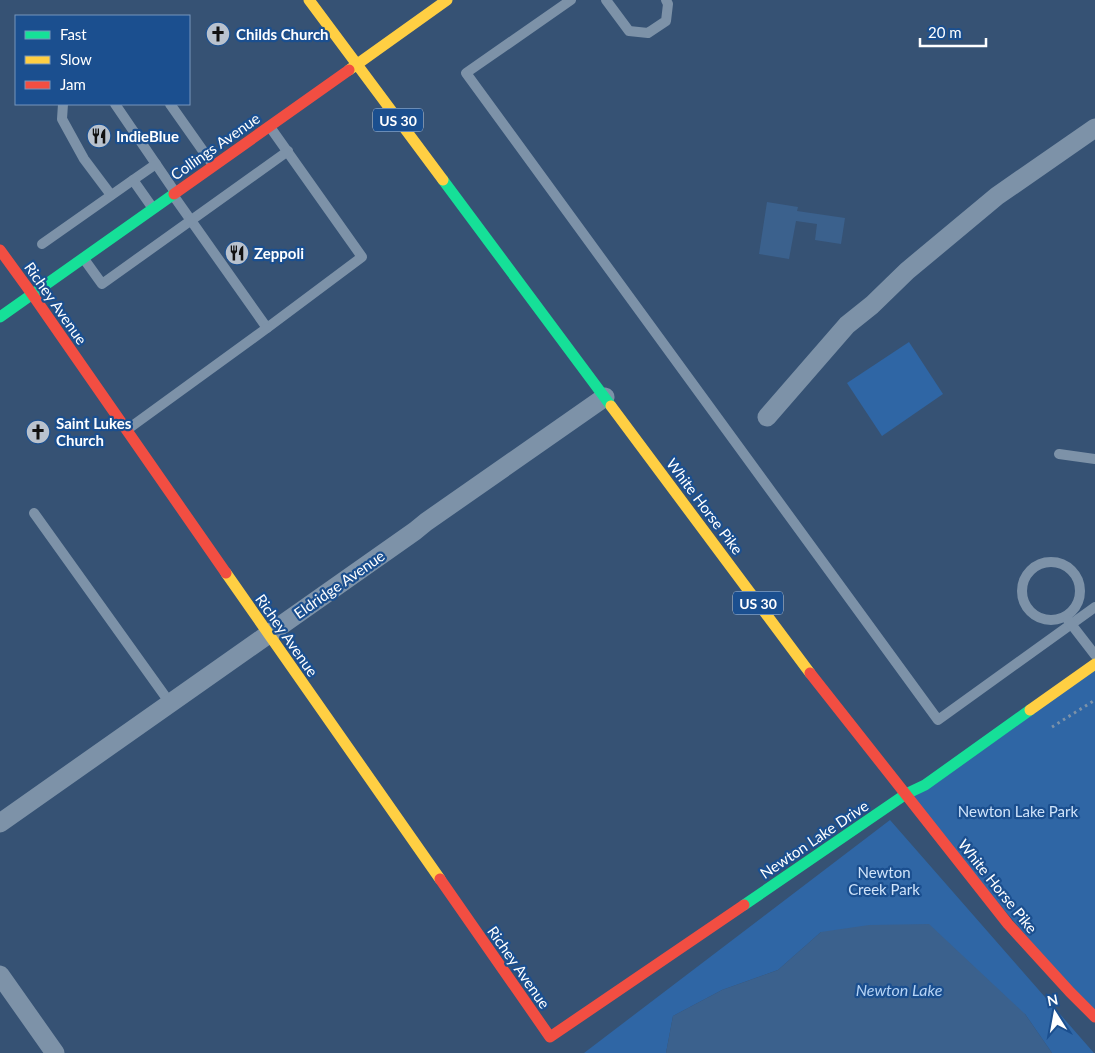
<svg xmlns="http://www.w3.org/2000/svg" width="1095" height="1053" viewBox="0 0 1095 1053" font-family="Lato,sans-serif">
  <rect width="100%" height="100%" fill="#365274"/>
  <g fill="#2f66a5">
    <path d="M909,342l34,52 -61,42 -35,-53z"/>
    <path d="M1095,662v355l-189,-223z"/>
    <path d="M890,820l204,233h-42l-27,-39 -204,-82 -43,38 -56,20 -49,26 -7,37h-82z"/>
  </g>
  <g fill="#3b618d">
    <path d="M767,202l31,5 -1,4 48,7 -4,26 -26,-4 2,-16 -21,-3 -7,38 -30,-5z"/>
    <path d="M929,924l96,90 27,39h-386l7,-37 49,-26 56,-20 43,-38 48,-7z"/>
  </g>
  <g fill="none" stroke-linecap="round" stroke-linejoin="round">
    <path stroke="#7d92a8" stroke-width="3" stroke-dasharray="2.5 4" stroke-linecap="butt" d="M1052,727l43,-27"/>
    <g stroke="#7d92a8" stroke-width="10">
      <path d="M571,0l-105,73 472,647 157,-113"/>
      <path d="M606,0l23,31 19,2 18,-12 2,-17 -2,-4"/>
      <path d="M63,104l-1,15 22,40 27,36"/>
      <path d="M115,104l60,88"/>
      <path d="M170,104l43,61"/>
      <path d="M173,195l94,133 95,-71 -92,-130"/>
      <path d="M152,207l-19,-27 23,-16"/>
      <path d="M42,244l91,-64"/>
      <path d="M84,259l18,25 186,-133"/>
      <path d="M128,429l139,-101"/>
      <path d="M1059,454l36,5"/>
      <path d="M34,513l136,190"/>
      <circle cx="1051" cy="591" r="29"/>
      <path d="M1068,620l27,35"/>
    </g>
    <g stroke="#7d92a8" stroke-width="19">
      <path d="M767,417l80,-92 25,-20 35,-34 90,-75 98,-68"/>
      <path d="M0,823l415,-292 11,-9 179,-125"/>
      <path d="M0,975l55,78"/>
    </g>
    <g stroke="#16e098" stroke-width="11">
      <path d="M443,180l168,226"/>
      <path d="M0,317l174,-123"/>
      <path d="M744,905l162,-111 19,-9 105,-75"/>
    </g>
    <g stroke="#ffcf43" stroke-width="11">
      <path d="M309,0l134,180"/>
      <path d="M349,70l98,-70"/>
      <path d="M611,406l199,267"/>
      <path d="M226,573l214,306"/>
      <path d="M1030,710l65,-46"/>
    </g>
    <g stroke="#f24e42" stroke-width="11">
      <path d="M174,194l175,-124"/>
      <path d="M0,250l32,44 194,279"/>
      <path d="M810,673l198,251 62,68 25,25"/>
      <path d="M440,879l110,158 194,-132"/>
    </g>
  </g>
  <defs>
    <g id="church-disc" transform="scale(1.25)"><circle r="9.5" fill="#b9c2ce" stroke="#1b4f8f"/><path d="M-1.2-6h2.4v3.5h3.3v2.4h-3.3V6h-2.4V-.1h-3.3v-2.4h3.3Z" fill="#111"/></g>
    <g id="restaurant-disc" transform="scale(1.25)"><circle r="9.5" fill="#b9c2ce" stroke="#1b4f8f"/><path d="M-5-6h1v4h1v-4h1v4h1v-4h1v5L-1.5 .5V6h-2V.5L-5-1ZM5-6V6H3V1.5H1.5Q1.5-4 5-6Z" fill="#111"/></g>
  </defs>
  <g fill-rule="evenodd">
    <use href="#church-disc" x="218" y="34"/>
    <use href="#restaurant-disc" x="99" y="136"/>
    <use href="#restaurant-disc" x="237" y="253"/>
    <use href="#church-disc" x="38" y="432"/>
  </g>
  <g text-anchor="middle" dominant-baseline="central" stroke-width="4.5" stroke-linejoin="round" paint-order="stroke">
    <g fill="#1b4f8f" stroke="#bbcadd" stroke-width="1">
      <rect x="373" y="108.5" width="50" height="23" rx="4"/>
      <rect x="733" y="591.5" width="50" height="23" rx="4"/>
    </g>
    <g font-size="14" font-weight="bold" fill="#fff">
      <text x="398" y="120">US 30</text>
      <text x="758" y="603">US 30</text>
    </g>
    <g font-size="15" font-weight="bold" fill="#fff" stroke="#1b4f8f" text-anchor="start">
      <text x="236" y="34">Childs Church</text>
      <text x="116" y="136">IndieBlue</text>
      <text x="254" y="253">Zeppoli</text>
      <text x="56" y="423">Saint Lukes<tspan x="56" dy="17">Church</tspan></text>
    </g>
    <g font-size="15" fill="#fff" stroke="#1b4f8f">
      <text transform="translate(215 146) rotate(-35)">Collings Avenue</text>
      <text transform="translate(56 303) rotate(55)">Richey Avenue</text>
      <text transform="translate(705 506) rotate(53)">White Horse Pike</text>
      <text transform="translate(339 584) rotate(-35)">Eldridge Avenue</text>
      <text transform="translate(287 635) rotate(55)">Richey Avenue</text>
      <text transform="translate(814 839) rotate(-34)">Newton Lake Drive</text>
      <text transform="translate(998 886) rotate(51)">White Horse Pike</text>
      <text transform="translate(519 967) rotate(55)">Richey Avenue</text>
    </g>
    <g font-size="15" fill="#cfe3fa" stroke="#1b4f8f">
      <text x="1018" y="811">Newton Lake Park</text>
      <text x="884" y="872">Newton<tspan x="884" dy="17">Creek Park</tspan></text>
    </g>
    <g font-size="16" font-style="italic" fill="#b5d3f5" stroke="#1b4f8f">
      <text x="899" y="989">Newton Lake</text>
    </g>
  </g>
  <rect x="15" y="15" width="175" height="90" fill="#1b4f8f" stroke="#7695bc"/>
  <rect x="25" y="31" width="25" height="8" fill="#16e098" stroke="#7695bc"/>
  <text x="60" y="40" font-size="15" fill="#ffffff">Fast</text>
  <rect x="25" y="56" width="25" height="8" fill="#ffcf43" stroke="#7695bc"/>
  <text x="60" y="65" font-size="15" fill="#ffffff">Slow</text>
  <rect x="25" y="81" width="25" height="8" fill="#f24e42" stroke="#7695bc"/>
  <text x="60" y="90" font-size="15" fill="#ffffff">Jam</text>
  <g transform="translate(1055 1013) rotate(349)" stroke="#1b4f8f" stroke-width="4" paint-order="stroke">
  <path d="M0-4L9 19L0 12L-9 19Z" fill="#ffffff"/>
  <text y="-8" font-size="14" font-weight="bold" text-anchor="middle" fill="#ffffff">N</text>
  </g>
  <path d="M920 38v8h66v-8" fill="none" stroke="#ffffff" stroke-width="2.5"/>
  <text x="928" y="38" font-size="15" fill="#ffffff" stroke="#1b4f8f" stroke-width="4" paint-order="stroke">20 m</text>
</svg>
